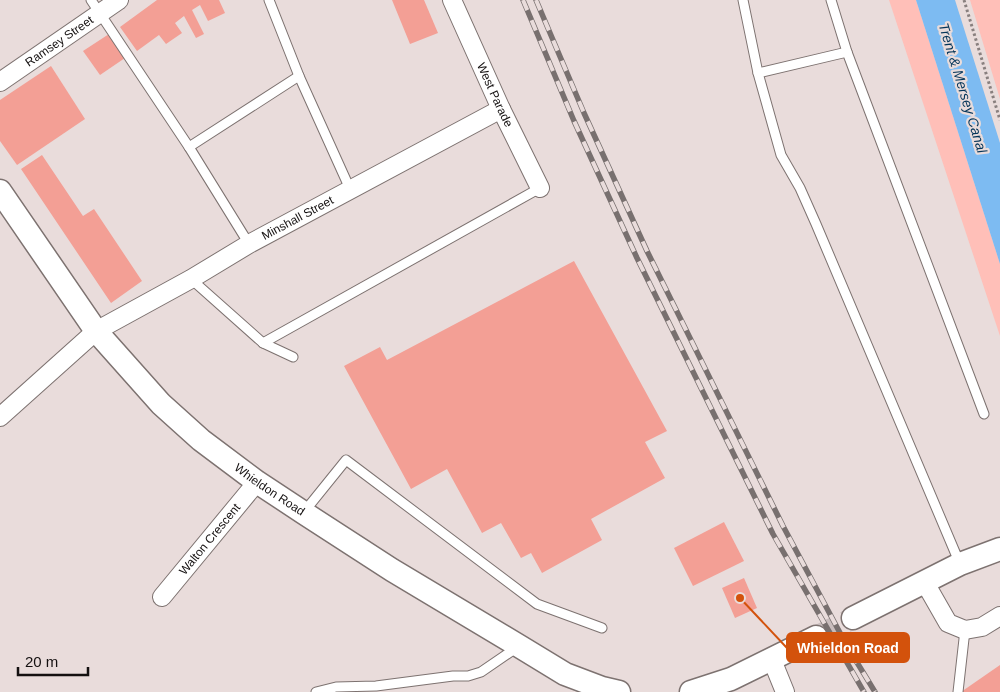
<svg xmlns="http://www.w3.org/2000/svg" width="1000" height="692" viewBox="0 0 1000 692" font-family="Helvetica,sans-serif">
  <rect width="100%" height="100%" fill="#e9dcdb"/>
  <g fill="#ffbfb8">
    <path d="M889,0h27l84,264v72z"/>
    <path d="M970,0h30v99z"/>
  </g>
  <path fill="#7dbbf2" d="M916,0h39l45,143v121z"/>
  <g fill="#f39f95">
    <path d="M157,0h62l6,13 -17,8 -8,-16 -8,5 12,24 -8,4 -12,-22 -9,7 7,10 -16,11 -7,-9 -22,16 -17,-24z"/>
    <path d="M392,0h32l14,33 -28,11z"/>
    <path d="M109,34l16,24 -25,17 -17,-24z"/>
    <path d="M51,66l34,53 -68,46 -17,-24v-41z"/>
    <path d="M42,155l41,61 11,-7 48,72 -31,22 -90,-134z"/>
    <path d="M574,261l93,170 -22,11 20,36 -74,41 11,21 -60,33 -11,-20 -10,5 -20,-35 -19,10 -35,-64 -36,20 -67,-123 36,-19 7,13z"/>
    <path d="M724,522l20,39 -51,25 -19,-38z"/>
    <path d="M744,578l13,30 -22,10 -13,-30z"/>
    <path d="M1000,665v27h-39z"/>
  </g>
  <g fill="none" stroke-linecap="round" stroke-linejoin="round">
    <path stroke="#c9bdbd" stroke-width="22" stroke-dasharray="22 11" stroke-linecap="butt" d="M816,637l37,-19"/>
    <g stroke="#7d7270" stroke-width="11">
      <g id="service">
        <path d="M91,0l98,147 60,97"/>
        <path d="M269,0l30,76 51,113"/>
        <path d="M743,0l15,73 23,82 19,33 16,36 144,340"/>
        <path d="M831,0l16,52 137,362"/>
        <path d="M758,73l89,-21"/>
        <path d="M189,147l110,-71"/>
        <path d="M191,279l72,64 30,14"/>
        <path d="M263,343l277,-155"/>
        <path d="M304,512l42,-52 191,144 65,24"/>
        <path d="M316,692l20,-5 40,-1 77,-10h15l13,-4 38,-26"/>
        <path d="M958,692l7,-62"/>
      </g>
    </g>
    <g stroke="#7d7270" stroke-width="20">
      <g id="minor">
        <path id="s1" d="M452,0l49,109 39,79"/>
        <path id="s2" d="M0,82l119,-82"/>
        <path id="s3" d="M0,417l96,-86 95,-52 58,-35 252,-135"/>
        <path d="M924,581l24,42 17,7 17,-3 18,-11"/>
        <path id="s4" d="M162,597l95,-115"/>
        <path d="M772,660l13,32"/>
      </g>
    </g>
    <g stroke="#7d7270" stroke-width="25">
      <g id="tertiary">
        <path id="s5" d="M0,191l96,140 65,73 40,36 56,42 47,31 88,57 127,76 46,28 37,14 17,4"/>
        <path d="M853,618l107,-54 40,-15"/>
        <path d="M691,692l40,-13 85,-42"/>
      </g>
    </g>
    <path stroke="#89807f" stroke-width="3" stroke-dasharray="2.5 2.5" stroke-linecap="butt" d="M964,0l36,120"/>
    <use href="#service" stroke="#fff" stroke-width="9"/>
    <use href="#minor" stroke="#fff" stroke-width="18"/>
    <use href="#tertiary" stroke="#fff" stroke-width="22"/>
    <g stroke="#78706f" stroke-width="5.5">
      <g id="rail">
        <path d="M523,0l51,121 63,137 136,276 91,158"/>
        <path d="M536,0l48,113 63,138 136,275 64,120 28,46"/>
      </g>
    </g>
    <use href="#rail" stroke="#e9dcdb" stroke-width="4" stroke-dasharray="11" stroke-linecap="butt"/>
  </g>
  <g text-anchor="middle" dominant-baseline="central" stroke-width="4.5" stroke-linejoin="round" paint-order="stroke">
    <g font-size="12" fill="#141010" stroke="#e9dcdb">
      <text stroke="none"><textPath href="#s2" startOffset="72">Ramsey Street</textPath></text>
      <text stroke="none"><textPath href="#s1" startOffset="104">West Parade</textPath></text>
      <text stroke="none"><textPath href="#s3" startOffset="360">Minshall Street</textPath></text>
      <text stroke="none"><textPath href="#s5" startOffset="406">Whieldon Road</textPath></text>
      <text stroke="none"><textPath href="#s4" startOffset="75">Walton Crescent</textPath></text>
    </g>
    <g font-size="14" font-style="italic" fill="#053559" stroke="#e9dcdb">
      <text transform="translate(963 88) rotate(73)">Trent &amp; Mersey Canal</text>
    </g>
  </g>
  <path fill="none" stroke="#d3520c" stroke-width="2" d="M740 598L787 648"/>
  <circle fill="#d3520c" stroke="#e9dcdb" stroke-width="2" cx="740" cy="598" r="5"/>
  <rect fill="#d3520c" stroke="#d3520c" stroke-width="2" x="787" y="633" width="122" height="29" rx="5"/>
  <g font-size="14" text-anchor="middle" font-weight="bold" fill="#fff">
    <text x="848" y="653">Whieldon Road</text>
  </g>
  <path d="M18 667v8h70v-8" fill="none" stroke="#141010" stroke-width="2.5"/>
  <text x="25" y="667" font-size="15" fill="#141010" stroke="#e9dcdb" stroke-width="4" paint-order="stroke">20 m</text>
</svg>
